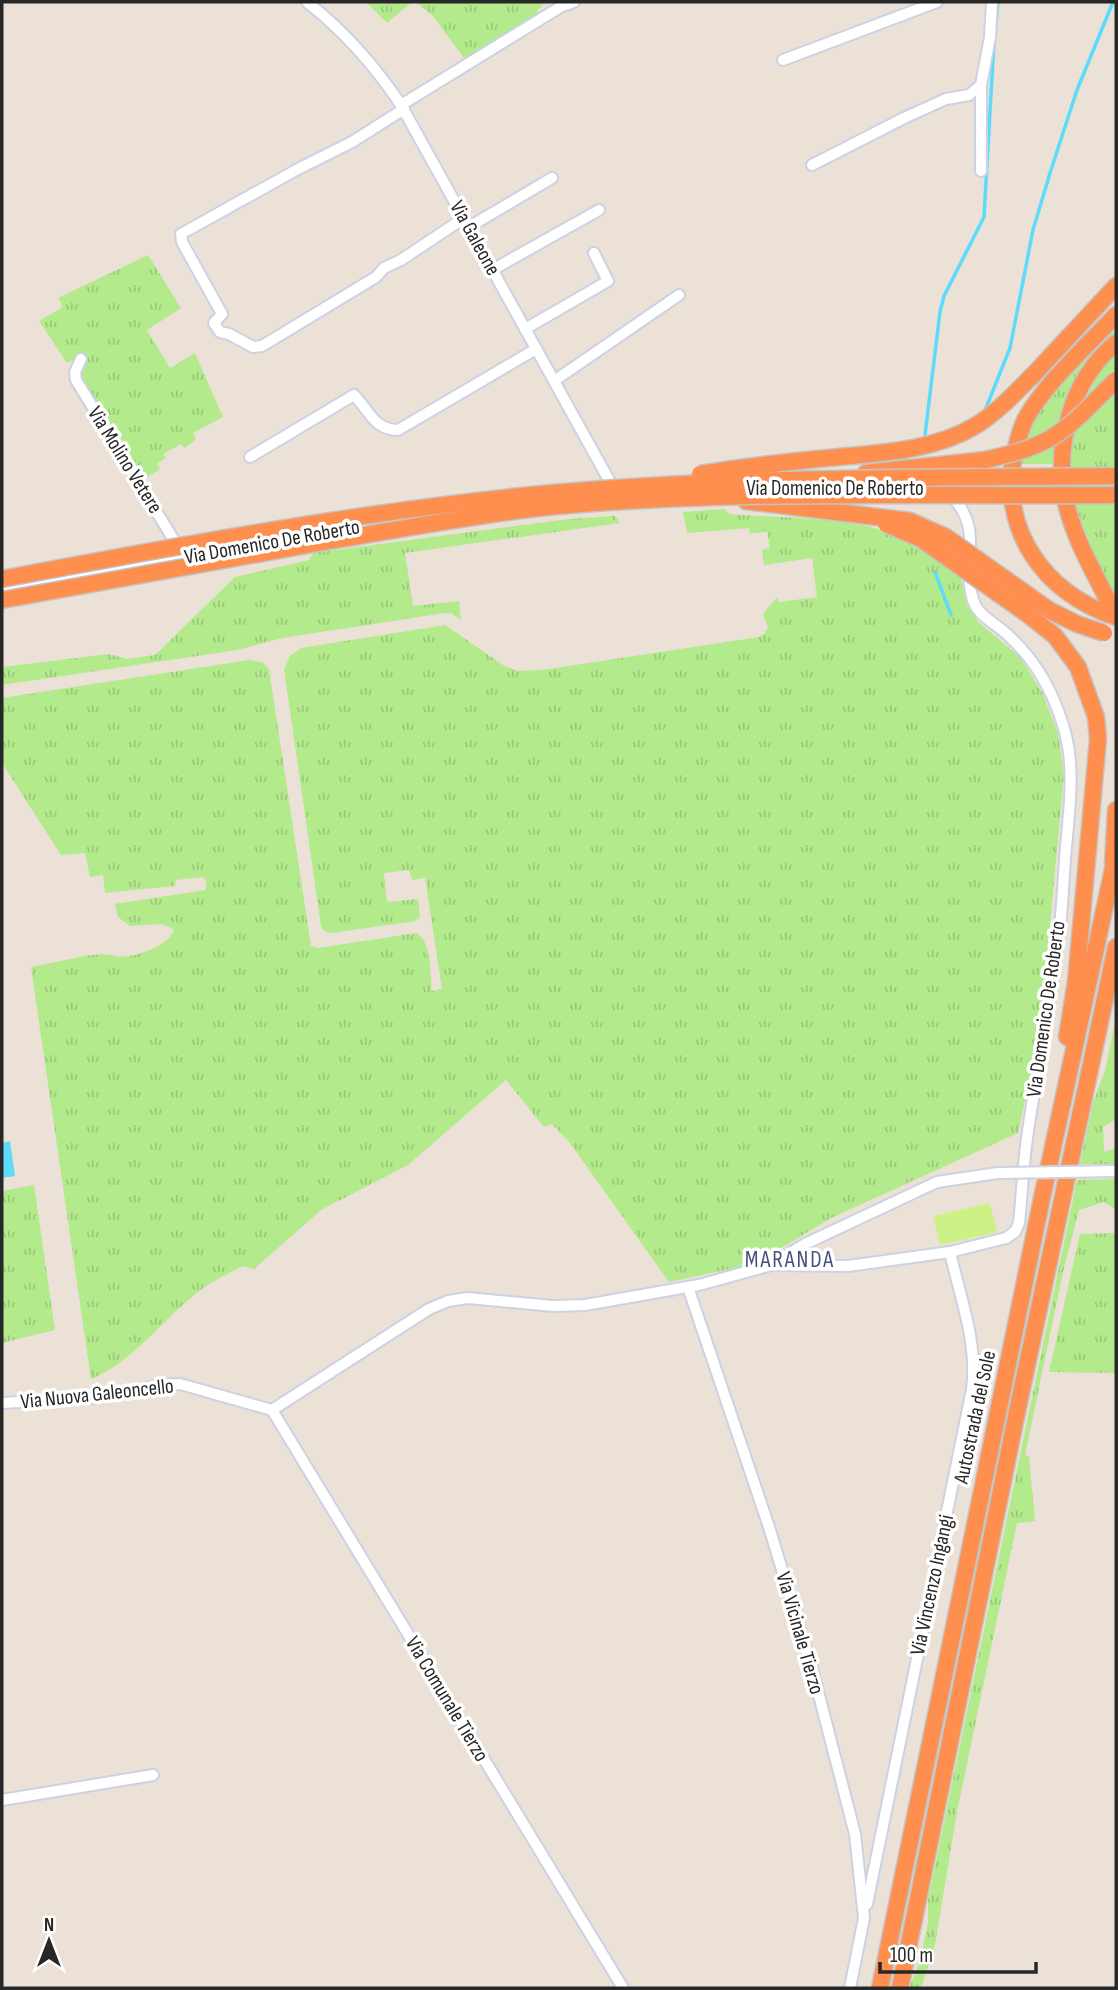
<svg xmlns="http://www.w3.org/2000/svg" width="1118" height="1990" viewBox="0 0 1118 1990" font-family="'Sofia Sans Condensed',sans-serif">
  <defs>
    <pattern id="grass-tufts" width="24" height="20" patternUnits="userSpaceOnUse" patternTransform="scale(1.75)"><rect width="24" height="20" fill="#b2ea8c"/><path d="M3 7l-1-3M5 7V3M7 7l1-3M15 17l-1-3M17 17v-4M19 17l1-3" fill="none" stroke="#99c979"/></pattern>
  </defs>
  <rect width="100%" height="100%" fill="#ece1d7"/>
  <g fill="url(#grass-tufts)">
    <path d="M366,2h46l-25,21z"/>
    <path d="M416,2h129l-8,9 1,6 -71,45 -35,-47z"/>
    <path d="M148,255l33,53 -34,22 23,38 25,-15 28,64 -30,16 3,7 -12,8 -3,-4 -18,10 3,4 -9,6 3,5 -16,10 -63,-103 1,-2 -4,-6 8,-6 -4,-7 -15,8 -28,-42 24,-14 -5,-9z"/>
    <path d="M1116,322v276l-10,-17 -30,-72 -9,-45h-48l15,-47 21,-30z"/>
    <path d="M724,509l6,5c57,5 137,1 187,31 15,9 30,22 44,33l6,27 11,17 42,35 22,35 16,41 6,42 -19,204 -10,75 -17,79 -187,85 -63,38 -7,-7 -9,4 1,11 -84,18 -99,-139 -18,-19 -8,3 -38,-47 -98,85 -87,45 -67,59 -11,-3c-13,7 -27,13 -38,21 -39,27 -69,74 -114,92l-60,-412c23,-4 47,-11 71,-13 9,0 18,4 27,2 15,-2 41,-12 45,-27l-13,-5 -31,2 -12,-9 -3,-13 91,-14v-10l-3,-3 -27,3 -1,6 -70,7 -2,-18 -13,2 -5,-24 -24,2 -59,-92v-65l248,-38 12,2 7,7 42,277 7,2 98,-15c16,8 14,41 16,58l10,-2 -17,-111 -13,2 -3,-10 -25,3 3,29 31,-3 2,18 -4,4 -85,12 -7,-2 -3,-5 -37,-257 6,-13 11,-8 144,-23 61,42 13,4 23,-1 217,-33 6,-4 3,-6 -5,-13 14,-17 2,5 38,-5 -5,-39 -48,7 -2,-15 8,-2 -3,-17 -17,3 -1,-6 -62,5 -4,-21z"/>
    <path d="M615,516l5,7 -215,30 8,53 46,-5 2,19 -10,-7h-6l-163,25 -45,12 -235,35v-18l107,-13 18,5 28,-4 80,-78 74,-17 4,-7 256,-34z"/>
    <path d="M1116,1017v102l-13,8 1,25 12,-4v16h-36l13,-62 12,-31z"/>
    <path d="M1116,1179v31l-12,-8 -25,8 -16,62 -38,183 4,1 6,65 -18,2 -60,289 -22,133 -14,43h-12l10,-24 9,-40v-24l149,-720z"/>
    <path d="M34,1185l21,145 -53,13v-152z"/>
    <path d="M1116,1233v140l-67,-1 31,-138z"/>
  </g>
  <path fill="#ccf286" d="M990,1203l7,29 -57,13 -7,-29z"/>
  <path fill="#5cdbfb" d="M10,1141l5,35 -13,2v-35z"/>
  <g fill="none" stroke-linecap="round" stroke-linejoin="round">
    <g stroke="#5cdbfb" stroke-width="3.5">
      <path d="M996,24l2,-22"/>
      <path d="M984,413l26,-65 23,-118 17,-57 27,-83 36,-88"/>
      <path d="M925,435l15,-123 4,-16 40,-79 10,-175"/>
      <path d="M935,572l16,43"/>
    </g>
    <g stroke="#ccd2e3" stroke-width="14">
      <g id="minor">
        <path d="M307,2c37,29 68,64 94,103l214,386"/>
        <path d="M783,60l154,-58"/>
        <path d="M981,85v86"/>
        <path d="M401,105l161,-99 12,-4"/>
        <path d="M404,109l-52,33 -54,27 -117,65 1,8 40,72 -8,9 6,9 9,2 24,13 9,-1 114,-69 8,-9 17,-8 63,-42"/>
        <path d="M812,165l92,-47 42,-19 23,-4 12,-10 9,-48 2,-35"/>
        <path d="M469,227l83,-49"/>
        <path d="M492,270l107,-60"/>
        <path d="M525,329l83,-48 -14,-28"/>
        <path d="M81,359l-6,13 1,8 104,170"/>
        <path d="M554,381l125,-86"/>
        <path d="M250,457l104,-62c15,15 20,35 44,35l138,-81"/>
        <path d="M826,487h43"/>
        <path d="M2,591l352,-64 97,-14"/>
        <path d="M771,1265l77,1 102,-14 56,-14 9,-6 4,-9c3,-28 4,-57 8,-85 9,-65 23,-129 31,-194 4,-28 5,-57 7,-85 3,-41 11,-86 0,-127 -10,-36 -27,-69 -55,-95 -11,-12 -32,-20 -37,-37 -12,-38 12,-69 -22,-105"/>
        <path d="M688,1287l81,240 44,145 42,162 9,84 -14,70"/>
        <path d="M2,1403l102,-6 56,-12 20,-1 92,26"/>
        <path d="M272,1410l157,-101 19,-8 20,-3 85,8 32,-1 114,-20 72,-20 34,-21 132,-62 61,-9"/>
        <path d="M272,1410l351,578"/>
        <path d="M2,1800l151,-25"/>
        <path d="M867,1904l105,-515c6,-46 -12,-92 -22,-137"/>
      </g>
    </g>
    <g stroke="#c3c3c3" stroke-width="19">
      <g id="highway">
        <path d="M1116,315c-28,30 -72,69 -91,105 -5,10 -7,21 -10,31 -17,77 28,142 101,166"/>
        <path d="M1116,343c-23,19 -38,43 -46,71 -25,81 11,132 46,202"/>
        <path d="M1035,373l81,-87"/>
        <path d="M866,473l119,-13"/>
        <path d="M746,501l115,14"/>
        <path d="M1113,864l3,-54"/>
        <path d="M1067,1037l9,-56 22,-242 -2,-22 -18,-50"/>
        <path d="M880,1988l162,-790 74,-343"/>
        <path d="M900,1988l118,-581 98,-460"/>
      </g>
    </g>
    <use href="#minor" stroke="#fff" stroke-width="10"/>
    <use href="#highway" stroke="#ff8f4f" stroke-width="16"/>
    <g stroke="#ccd2e3" stroke-width="14" stroke-linecap="butt">
      <path id="minor-bridge" d="M998,1173l118,-2"/>
    </g>
    <g stroke="#c3c3c3" stroke-width="19" stroke-linecap="butt">
      <g id="highway-bridge">
        <path d="M985,460c22,-5 44,-10 64,-21 25,-14 46,-39 67,-59"/>
        <path d="M700,474c43,-7 85,-12 128,-16 49,-5 103,-6 147,-32 23,-14 41,-34 60,-53"/>
        <path d="M861,515l49,6 36,16 103,73 28,14 27,9"/>
        <path d="M886,524l35,15 109,77 25,20 23,31"/>
        <path d="M2,579c175,-33 351,-66 529,-84 194,-19 390,-17 585,-19"/>
        <path d="M2,600c109,-20 218,-40 327,-59 73,-12 145,-26 218,-34 189,-18 379,-10 569,-12"/>
      </g>
    </g>
    <use href="#minor-bridge" stroke="#fff" stroke-width="10"/>
    <use href="#highway-bridge" stroke="#ff8f4f" stroke-width="16"/>
  </g>
  <g text-anchor="middle" dominant-baseline="central" stroke-width="7" stroke-linejoin="round" paint-order="stroke">
    <g font-size="21" fill="#272727" stroke="#fff">
      <text transform="translate(475 238) rotate(61)">Via Galeone</text>
      <text transform="translate(125 460) rotate(58)">Via Molino Vetere</text>
      <text x="835" y="488">Via Domenico De Roberto</text>
      <text transform="translate(272 542) rotate(-10)">Via Domenico De Roberto</text>
      <text transform="translate(1046 1009) rotate(-82)">Via Domenico De Roberto</text>
      <text transform="translate(97 1394) rotate(-6)">Via Nuova Galeoncello</text>
      <text transform="translate(975 1417) rotate(-78)">Autostrada del Sole</text>
      <text transform="translate(932 1585) rotate(-78)">Via Vincenzo Ingangi</text>
      <text transform="translate(800 1633) rotate(74)">Via Vicinale Tierzo</text>
      <text transform="translate(447 1699) rotate(59)">Via Comunale Tierzo</text>
    </g>
    <g font-size="23" letter-spacing="2" fill="#43517c" stroke="#fff">
      <text x="790" y="1260">MARANDA</text>
    </g>
  </g>
  <rect width="1118" height="1990" fill="none" stroke="#272727" stroke-width="7"/>
  <g transform="translate(49 1941)" stroke="#ffffff" stroke-width="5" paint-order="stroke">
  <path d="M0-5L12 26L0 18L-12 26Z" fill="#272727"/>
  <text y="-10" font-size="19" font-weight="bold" text-anchor="middle" fill="#272727">N</text>
  </g>
  <path d="M880 1962v10h156v-10" fill="none" stroke="#272727" stroke-width="3.5"/>
  <text x="890" y="1962" font-size="21" fill="#272727" stroke="#ffffff" stroke-width="5" paint-order="stroke">100 m</text>
</svg>
